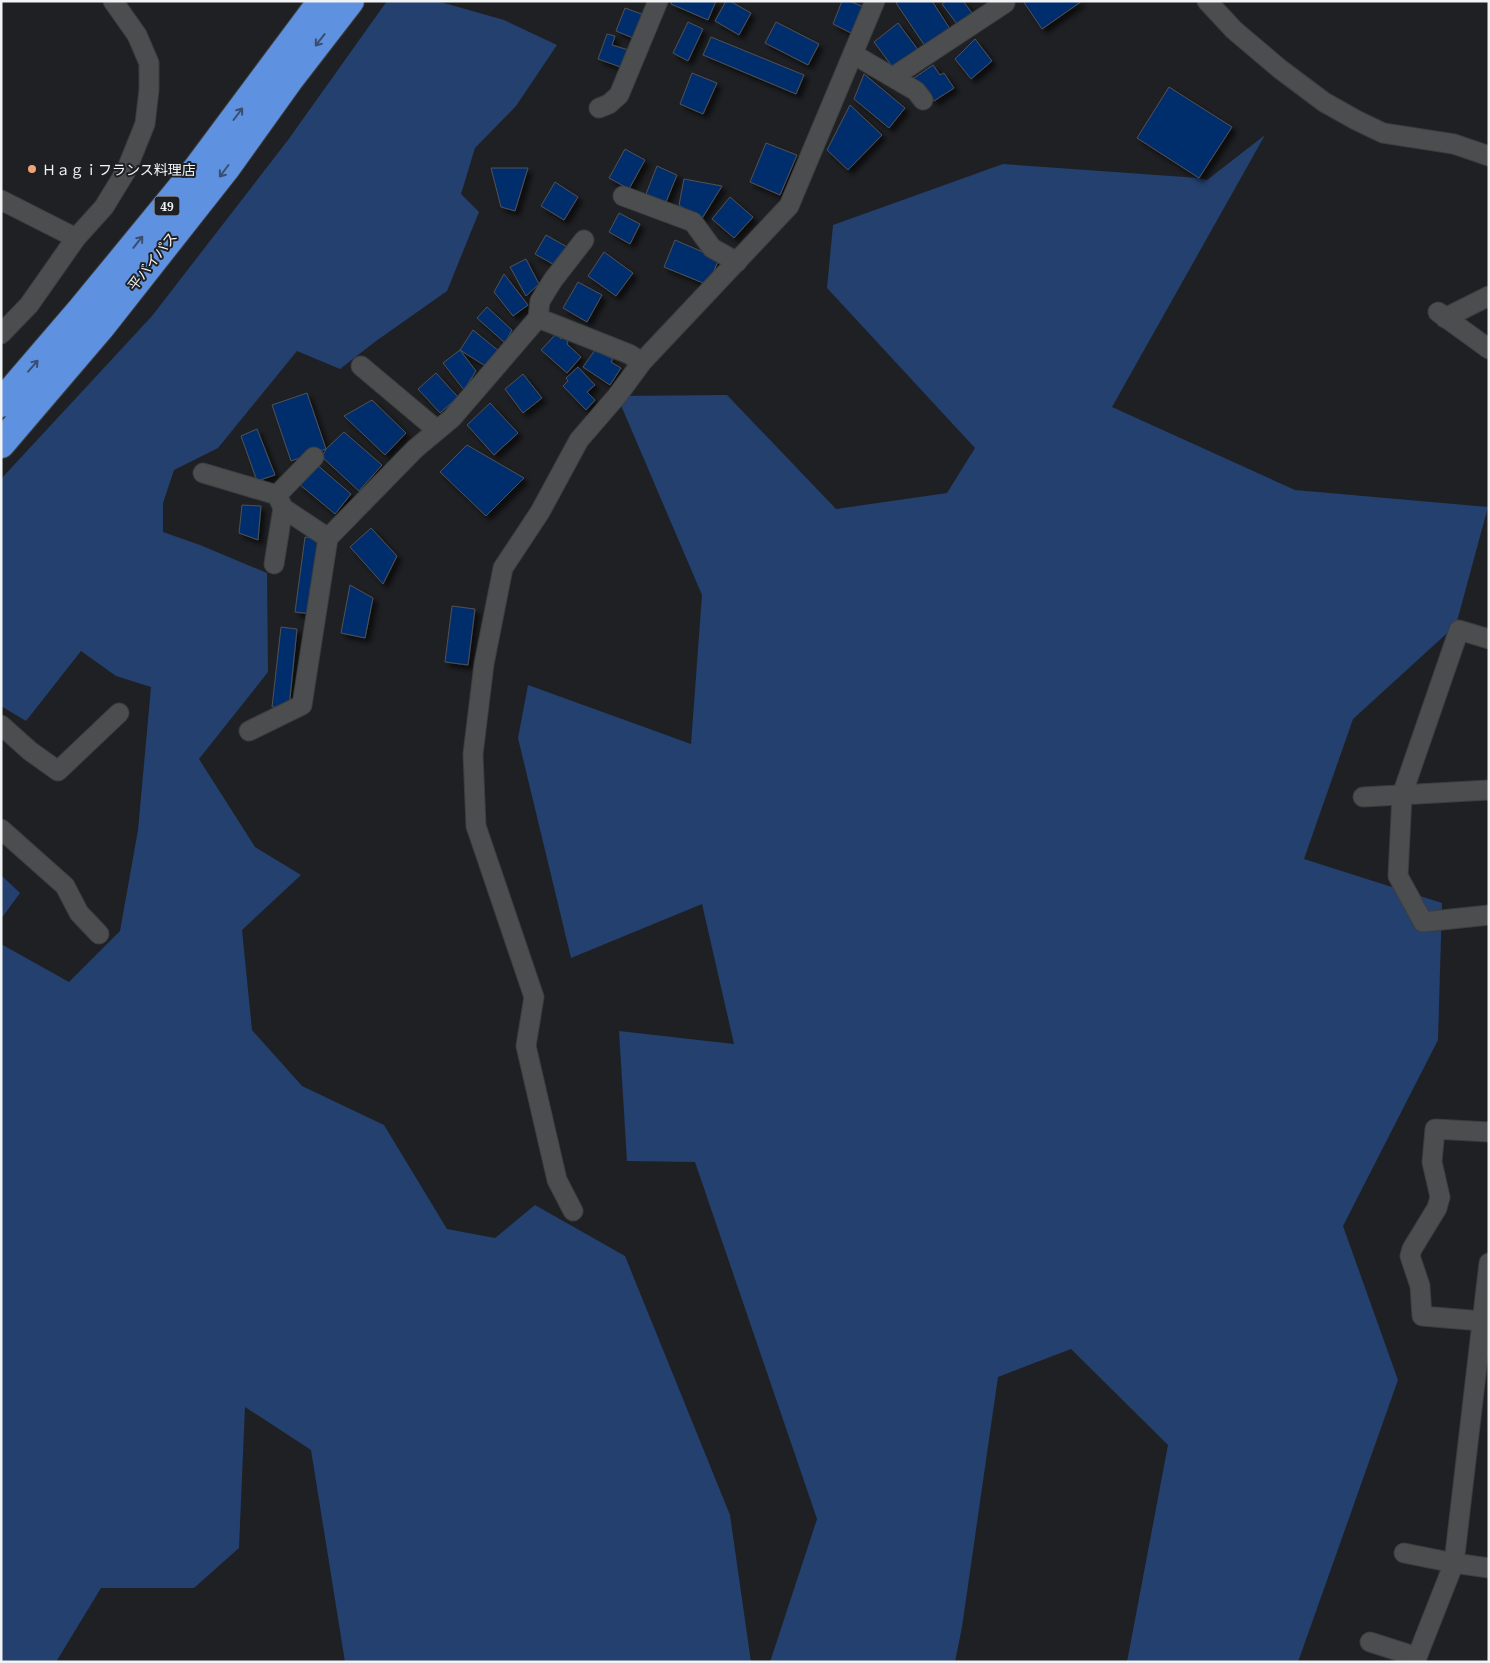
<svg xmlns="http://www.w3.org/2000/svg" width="1490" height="1663" viewBox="0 0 1490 1663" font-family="'Noto Serif','Noto Sans JP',serif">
  <defs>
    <filter id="shadow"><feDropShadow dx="4.5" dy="4.5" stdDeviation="2.5" flood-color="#0009"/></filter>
  </defs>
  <rect width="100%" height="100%" fill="#1f2023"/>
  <g fill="#23406e">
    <path d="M387,1h50l67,19 53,25 -41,61 -41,42 -14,46 18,18 -32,79 -71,50 -36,28 -43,-18 -79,97 -44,22 -11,33v29l37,13 67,28 1,99 -69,87 56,88 46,28 -59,55 10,100 50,56 82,39 63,104 48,9 40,-33 90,51 105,259 21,147h-406l-34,-212 -66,-43 -6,141 -45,40h-93l-45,74h-55v-718l68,38 51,-51 18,-101 13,-143 -35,-11 -35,-25 -55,70 -25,-15v-227l151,-163 136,-176z"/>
    <path d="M1265,135l-153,272 183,83 193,17 -32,118 -103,94 -49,140 138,44 -4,137 -95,186 55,154 -100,282h-171l41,-217 -97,-96 -73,28 -36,250 -7,35h-185l47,-143 -122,-357 -68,-1 -8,-130 115,13 -32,-140 -131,54 -53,-220 10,-53 163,59 11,-149 -85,-199 110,-1 109,114 111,-16 28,-45 -148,-160 6,-63 170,-61 196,14 8,2z"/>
    <path d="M1,875l19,18 -19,26z"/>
  </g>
  <g fill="#062e6c" stroke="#505154" filter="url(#shadow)">
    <path d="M672,1h44l-8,19 -37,-16z"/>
    <path d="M726,1h4l21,12 -12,22 -24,-14z"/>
    <path d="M842,1h7l15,6 -11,27 -20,-10z"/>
    <path d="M899,1h33l20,31 -25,17 -31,-46z"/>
    <path d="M946,1h17l9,12 -15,11 -15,-20z"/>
    <path d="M1023,1h59l-40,28z"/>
    <path d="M625,8l22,8 -9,24 -22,-9z"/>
    <path d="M688,22l15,7 -15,32 -15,-8z"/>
    <path d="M776,22l43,22 -11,21 -43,-22z"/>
    <path d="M898,23l21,28 -25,18 -20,-27z"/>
    <path d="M607,34l8,2 -3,9 20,6 -6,18 -28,-10z"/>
    <path d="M711,37l93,38 -8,19 -93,-39z"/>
    <path d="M975,39l17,22 -21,18 -16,-20z"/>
    <path d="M933,65l7,10 4,-2 10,15 -20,13 -6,-9 -3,2 -11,-16z"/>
    <path d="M692,73l25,10 -14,31 -23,-10z"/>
    <path d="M864,74l41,34 -16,20 -35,-29z"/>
    <path d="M1169,87l63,40 -33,51 -62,-40z"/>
    <path d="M850,105l32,30 -34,35 -21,-20z"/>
    <path d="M766,143l31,12 -17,40 -30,-13z"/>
    <path d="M625,149l20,11 -16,29 -20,-11z"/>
    <path d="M657,166l20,9 -11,27 -20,-8z"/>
    <path d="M491,168h37l-13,43 -14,-4z"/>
    <path d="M684,179l38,7 -21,34 -22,-15z"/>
    <path d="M555,182l23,15 -14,23 -23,-14z"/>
    <path d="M730,197l23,20 -19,21 -22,-19z"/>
    <path d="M619,213l21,11 -10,20 -21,-12z"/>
    <path d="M546,235l23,13 -11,19 -23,-13z"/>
    <path d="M675,240l44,19 -11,26 -44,-18z"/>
    <path d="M604,252l29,21 -17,23 -28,-20z"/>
    <path d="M526,259l13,25 -13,12 -16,-29z"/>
    <path d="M504,274l24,31 -15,11 -19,-24z"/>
    <path d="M578,282l24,13 -15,27 -24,-14z"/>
    <path d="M487,307l25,23 -7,13 -28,-25z"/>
    <path d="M473,330l27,22 -13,15 -27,-17z"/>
    <path d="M556,334l5,5 2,-2 5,5 -1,2 14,13 -14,16 -26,-23z"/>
    <path d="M460,350l16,21 -12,19 -21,-27z"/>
    <path d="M595,350l18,9 -2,3 10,6 -11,17 -27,-18z"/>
    <path d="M578,367l17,18 -8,7 8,8 -9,10 -23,-24 5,-5 -2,-3z"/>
    <path d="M436,373l22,24 -18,16 -22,-24z"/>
    <path d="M523,374l19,24 -19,15 -18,-24z"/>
    <path d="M307,393l19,56 -35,12 -19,-56z"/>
    <path d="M372,400l34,33 -21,22 -41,-39z"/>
    <path d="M490,403l28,30 -24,22 -27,-30z"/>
    <path d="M257,429l18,46 -18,6 -16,-45z"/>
    <path d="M344,432l38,33 -23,26 -37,-34 4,-8z"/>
    <path d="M467,445l57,33 -38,38 -46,-44z"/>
    <path d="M316,464l35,30 -16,20 -36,-30z"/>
    <path d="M242,505l19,1 -3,34 -19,-7z"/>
    <path d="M371,528l26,28 -14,28 -33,-37z"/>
    <path d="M305,537l16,2 -9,75 -17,-2z"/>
    <path d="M350,585l23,13 -8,40 -24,-5z"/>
    <path d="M452,606l23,3 -7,56 -23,-3z"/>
    <path d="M281,627l16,2 -8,79 -17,-1z"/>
  </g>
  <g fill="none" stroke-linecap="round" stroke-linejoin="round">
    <g stroke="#3c3d3f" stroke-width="21">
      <g id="minor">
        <path d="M1207,1l27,29 46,39 44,33 32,18 27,13 71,11 35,12"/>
        <path d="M853,54l63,37 7,9"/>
        <path d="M893,77l112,-74 -1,-2"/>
        <path d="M599,108l10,-4 10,-9 39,-94"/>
        <path d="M623,196l70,26 19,26 25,14"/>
        <path d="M1,200l75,38"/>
        <path d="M1438,312l51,37"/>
        <path d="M538,318l2,-17 13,-21 31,-40"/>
        <path d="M1445,318l44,-22"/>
        <path d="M1,334l28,-29 47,-67 28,-31 22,-36 19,-47 4,-34v-27l-12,-28 -24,-34"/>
        <path d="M361,366l76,64"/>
        <path d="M203,473l74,22 6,13 45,30"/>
        <path d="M277,495l37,-38"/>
        <path d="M274,564l9,-56"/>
        <path d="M1489,639l-30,-9 -57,165 -4,81 25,46 66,-7"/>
        <path d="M1,725l29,26 28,20 61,-58"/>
        <path d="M249,731l53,-26 26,-167 87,-89 37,-31 86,-100 91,36 13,8"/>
        <path d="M1363,797l126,-7"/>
        <path d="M1,829l64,57 14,27 20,21"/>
        <path d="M573,1211l-16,-31 -31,-134 8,-49 -58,-171 -3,-72 11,-90 19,-96 37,-56 39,-72 38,-44 25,-34 147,-156 86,-205"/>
        <path d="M1482,1321l-60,-5 -2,-30 -10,-30 2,-7 25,-41 3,-11 -8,-35 3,-33 54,3"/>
        <path d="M1404,1553l50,10 35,5"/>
        <path d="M1370,1642l47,15"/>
        <path d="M1415,1662l39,-99 35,-300"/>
      </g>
    </g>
    <g stroke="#3c3d3f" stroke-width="30">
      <g id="highway">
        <path d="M1,403l80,-93 115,-140 126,-169"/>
        <path d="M1,444l99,-116 126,-160 63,-88 61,-79"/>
      </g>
    </g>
    <use href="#minor" stroke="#4b4d4f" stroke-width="19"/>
    <use href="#highway" stroke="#5f91e1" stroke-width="28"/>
  </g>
  <defs><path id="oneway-shaft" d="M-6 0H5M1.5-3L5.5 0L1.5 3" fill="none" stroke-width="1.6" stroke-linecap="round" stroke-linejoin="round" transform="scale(1.25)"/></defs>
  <g stroke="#394d6f">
    <use href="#oneway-shaft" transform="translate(320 40) rotate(128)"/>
    <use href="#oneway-shaft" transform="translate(238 114) rotate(-53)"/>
    <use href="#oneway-shaft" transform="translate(224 171) rotate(127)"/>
    <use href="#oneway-shaft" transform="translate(138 242) rotate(-51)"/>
    <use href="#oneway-shaft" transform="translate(33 366) rotate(-49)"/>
  </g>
  <circle fill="#f0a378" stroke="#1f2023" stroke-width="2" cx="32" cy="169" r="5"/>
  <g text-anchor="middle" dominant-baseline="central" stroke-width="4" stroke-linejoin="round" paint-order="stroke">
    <rect fill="#1f2023" stroke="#b3b4b5" stroke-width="1" x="154.5" y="196.5" width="25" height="19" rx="4"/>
    <g font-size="12" font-weight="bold" fill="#f2f3f4">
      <text x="167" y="206">49</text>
    </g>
    <g font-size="14" fill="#f2f3f4" stroke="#1f2023" text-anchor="start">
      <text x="42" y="169">Ｈａｇｉフランス料理店</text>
    </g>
    <g font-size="14" fill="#f2f3f4" stroke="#1f2023">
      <text transform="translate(152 261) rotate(-52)">平バイパス</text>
    </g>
  </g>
  <rect width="1490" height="1663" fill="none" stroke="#f2f3f4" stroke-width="5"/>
</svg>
